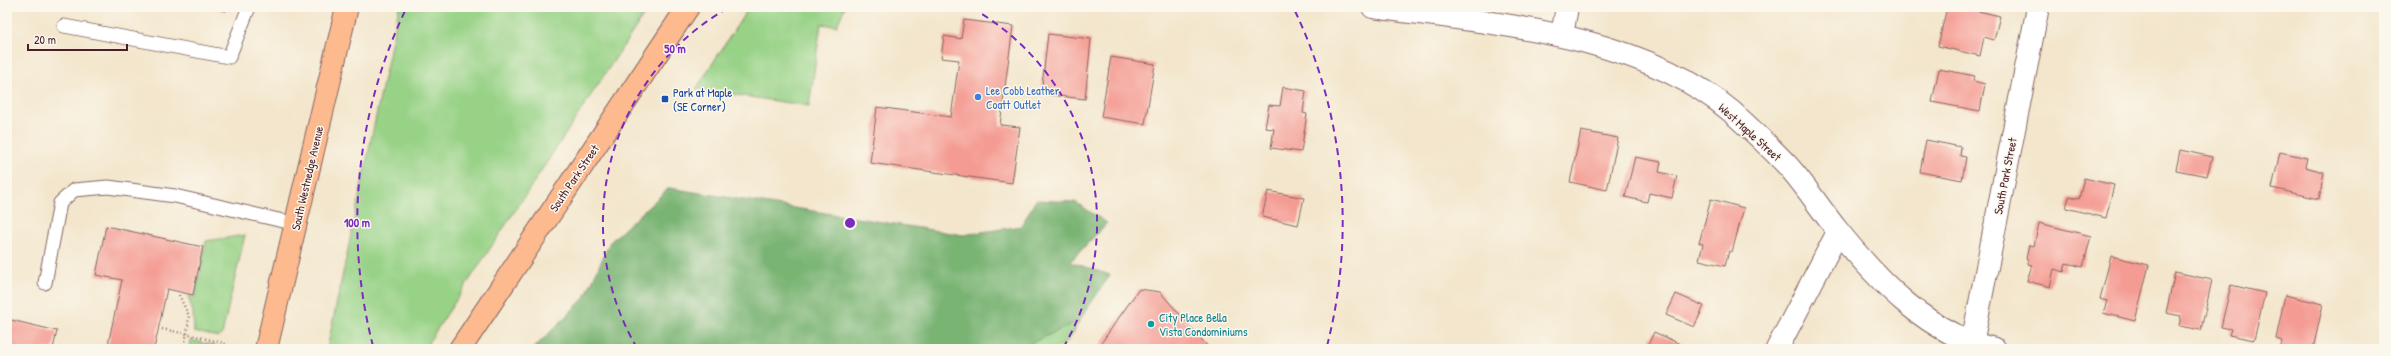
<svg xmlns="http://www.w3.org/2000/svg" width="2391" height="356" viewBox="0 0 2391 356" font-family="'Patrick Hand',sans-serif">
  <rect width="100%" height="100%" fill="#fbf7ec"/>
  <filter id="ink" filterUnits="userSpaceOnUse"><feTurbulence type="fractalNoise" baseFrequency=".025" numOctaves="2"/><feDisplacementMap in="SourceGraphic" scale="8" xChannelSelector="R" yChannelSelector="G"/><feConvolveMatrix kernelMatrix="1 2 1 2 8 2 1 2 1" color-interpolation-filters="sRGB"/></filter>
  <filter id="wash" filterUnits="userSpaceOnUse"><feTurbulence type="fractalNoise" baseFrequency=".012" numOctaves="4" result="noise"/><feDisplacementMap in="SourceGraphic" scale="16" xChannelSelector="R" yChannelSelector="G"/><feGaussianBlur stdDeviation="0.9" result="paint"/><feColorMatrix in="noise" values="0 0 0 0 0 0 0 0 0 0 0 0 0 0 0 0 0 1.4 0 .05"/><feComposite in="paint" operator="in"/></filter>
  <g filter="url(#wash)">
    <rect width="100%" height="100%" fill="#f3e6cc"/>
    <g fill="#97d286" stroke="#707858">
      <path d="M399,7h250l-225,342h-97z"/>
      <path d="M749,7h96l-8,19 -16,-2 -12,82 -113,-17z"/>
      <path d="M245,235l-23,99 -3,3 -25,-5 -1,-19 -5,-17 7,1 11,-56z"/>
      <path d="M1079,321c-15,35 -26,28 -61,28z"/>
      <path d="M191,340l28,7v2h-30z"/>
    </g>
    <path fill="#79b473" stroke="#626a4f" d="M669,188l294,47 58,-9 15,-26 39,2 32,21 -37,39 40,13 -31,46 -61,28h-485l52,-52 25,-55z"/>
    <g id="blocks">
      <g fill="#f49b93">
        <path d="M209,7h18l-1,4z"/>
        <path d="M1947,7h13l40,9 -6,24 -10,-3 -4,19 -42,-10z"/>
        <path d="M964,20l49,6 -13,99 20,2 -8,56 -142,-20 7,-56 74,10 8,-57 -18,-2 3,-22 17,3z"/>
        <path d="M1048,34l43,5 -6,60 -44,-5z"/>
        <path d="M1111,57l44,7 -10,60 -44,-7z"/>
        <path d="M1939,69l36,7 -2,5 12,3 -5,27 -48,-9z"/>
        <path d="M1283,87l23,4 -3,22 4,1 -6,38 -30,-4 3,-19 -9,-1 4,-23 11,1z"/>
        <path d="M1581,131l37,7 -11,52 -37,-8z"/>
        <path d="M1926,140l35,7 -1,9 6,1 -4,23 -42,-8z"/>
        <path d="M2180,150l32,7 -5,19 -31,-6z"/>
        <path d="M2280,152l27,6 -2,9 19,5 -5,27 -47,-11z"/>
        <path d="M1635,157l26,5 -2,10 18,4 -5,22 -23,-5 -2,9 -22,-5z"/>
        <path d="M2084,178l30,7 -8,33 -40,-10 3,-11 10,2z"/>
        <path d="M1268,191l36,7 -6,27 -36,-8z"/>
        <path d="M1711,199l33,9 -12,44 -3,-1 -4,15 -26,-6 4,-16 -4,-1z"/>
        <path d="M2039,223l52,13 -8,31 -17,-4 -2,9 -10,-3 -4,18 -23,-6 5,-16 -4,-1v-4l-2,-1 3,-14 5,1z"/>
        <path d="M106,226l97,21 -10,48 -26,-6 -13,60h-47l15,-69 -26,-5z"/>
        <path d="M2111,256l38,9 -14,56 -32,-8 4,-12 -7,-2z"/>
        <path d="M2175,272l37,8 -11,50 -22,-4 2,-10 -15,-3z"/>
        <path d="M2231,285l34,8 -11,47 -25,-5 2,-6 -10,-2z"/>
        <path d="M1139,289l21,3 50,57h-113z"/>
        <path d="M1676,294l28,12 -10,21 -28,-12z"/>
        <path d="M2285,295l38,9 -10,45h-33l2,-8 -6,-2z"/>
        <path d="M7,319l50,12 -4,18h-46z"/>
        <path d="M1654,332l37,17h-45z"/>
      </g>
    </g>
  </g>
  <g filter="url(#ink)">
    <use href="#blocks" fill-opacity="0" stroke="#856563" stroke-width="1"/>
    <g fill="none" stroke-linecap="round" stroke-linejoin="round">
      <g stroke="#856563" stroke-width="15">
        <g id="lane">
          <path d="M64,26l165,31 20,-50"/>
          <path d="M45,283l15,-80 14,-13 34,-3 67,9 121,28"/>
        </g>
      </g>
      <g stroke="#856563" stroke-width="24">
        <g id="street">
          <path d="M1373,7c116,16 266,26 359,105 19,17 39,36 56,54 18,20 33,44 50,65 41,51 91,104 157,118"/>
          <path d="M1562,35l5,-28"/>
          <path d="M1972,344l66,-337"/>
          <path d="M1777,349l61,-117"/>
        </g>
      </g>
      <g stroke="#856563" stroke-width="24">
        <g id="primary">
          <path d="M266,349l81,-342"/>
          <path d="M460,349l228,-342"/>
        </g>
      </g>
      <g stroke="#856563" stroke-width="2.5" stroke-dasharray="1 3" stroke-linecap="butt">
        <path d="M179,295l10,21 -2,18 40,10"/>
        <path d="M162,329l25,5 -4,15"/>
      </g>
      <use href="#lane" stroke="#fff" stroke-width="13"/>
      <use href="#street" stroke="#fff" stroke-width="22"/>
      <use href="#primary" stroke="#fcba8e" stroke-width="22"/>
    </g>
  </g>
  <g fill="none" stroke="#7b2cbf" stroke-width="2" stroke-dasharray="7 5">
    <path d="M637 348A247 247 0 0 1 728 8M972 8A247 247 0 0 1 1063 348"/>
    <path d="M373 346A493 493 0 0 1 405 11M1295 11A493 493 0 0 1 1327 346"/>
  </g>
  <circle fill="#3f7fe0" stroke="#fbf7ec" stroke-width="1.5" cx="978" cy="97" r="4"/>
  <rect fill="#1a4fb4" stroke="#fbf7ec" stroke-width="1.5" x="661" y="95" width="8" height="8" rx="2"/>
  <circle fill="#0f9aa8" stroke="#fbf7ec" stroke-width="1.5" cx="1151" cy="324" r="4"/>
  <g text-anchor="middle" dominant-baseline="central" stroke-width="3" stroke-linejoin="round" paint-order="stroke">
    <g font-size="12" fill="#366cbe" stroke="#fbf7ec" text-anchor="start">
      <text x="986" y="90">Lee Cobb Leather<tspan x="986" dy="14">Coatt Outlet</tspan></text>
    </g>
    <g font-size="12" fill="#164399" stroke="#fbf7ec" text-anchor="start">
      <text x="673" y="92">Park at Maple<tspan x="673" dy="14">(SE Corner)</tspan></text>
    </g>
    <g font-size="12" fill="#4a1f2b" stroke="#fbf7ec">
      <text transform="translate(1750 132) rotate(42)">West Maple Street</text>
      <text transform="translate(2005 176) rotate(-79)">South Park Street</text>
      <text transform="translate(307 178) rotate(-77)">South Westnedge Avenue</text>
      <text transform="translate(574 178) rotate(-56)">South Park Street</text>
    </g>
    <g font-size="12" fill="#0d838f" stroke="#fbf7ec" text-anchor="start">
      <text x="1159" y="317">City Place Bella<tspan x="1159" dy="14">Vista Condominiums</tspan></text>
    </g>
  </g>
  <circle cx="850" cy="223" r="6" fill="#7b2cbf" stroke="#fbf7ec" stroke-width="2"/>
  <g font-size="12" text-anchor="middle" font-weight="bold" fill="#7b2cbf" stroke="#fbf7ec" stroke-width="3" stroke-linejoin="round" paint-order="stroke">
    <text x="675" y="53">50 m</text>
    <text x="357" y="227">100 m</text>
  </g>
  <rect width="2391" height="356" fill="none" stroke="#fbf7ec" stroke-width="24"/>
  <path d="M28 44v6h99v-6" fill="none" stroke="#4a1f2b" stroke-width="2"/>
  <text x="34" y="44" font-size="12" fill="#4a1f2b" stroke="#fbf7ec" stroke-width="3" paint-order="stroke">20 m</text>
</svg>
